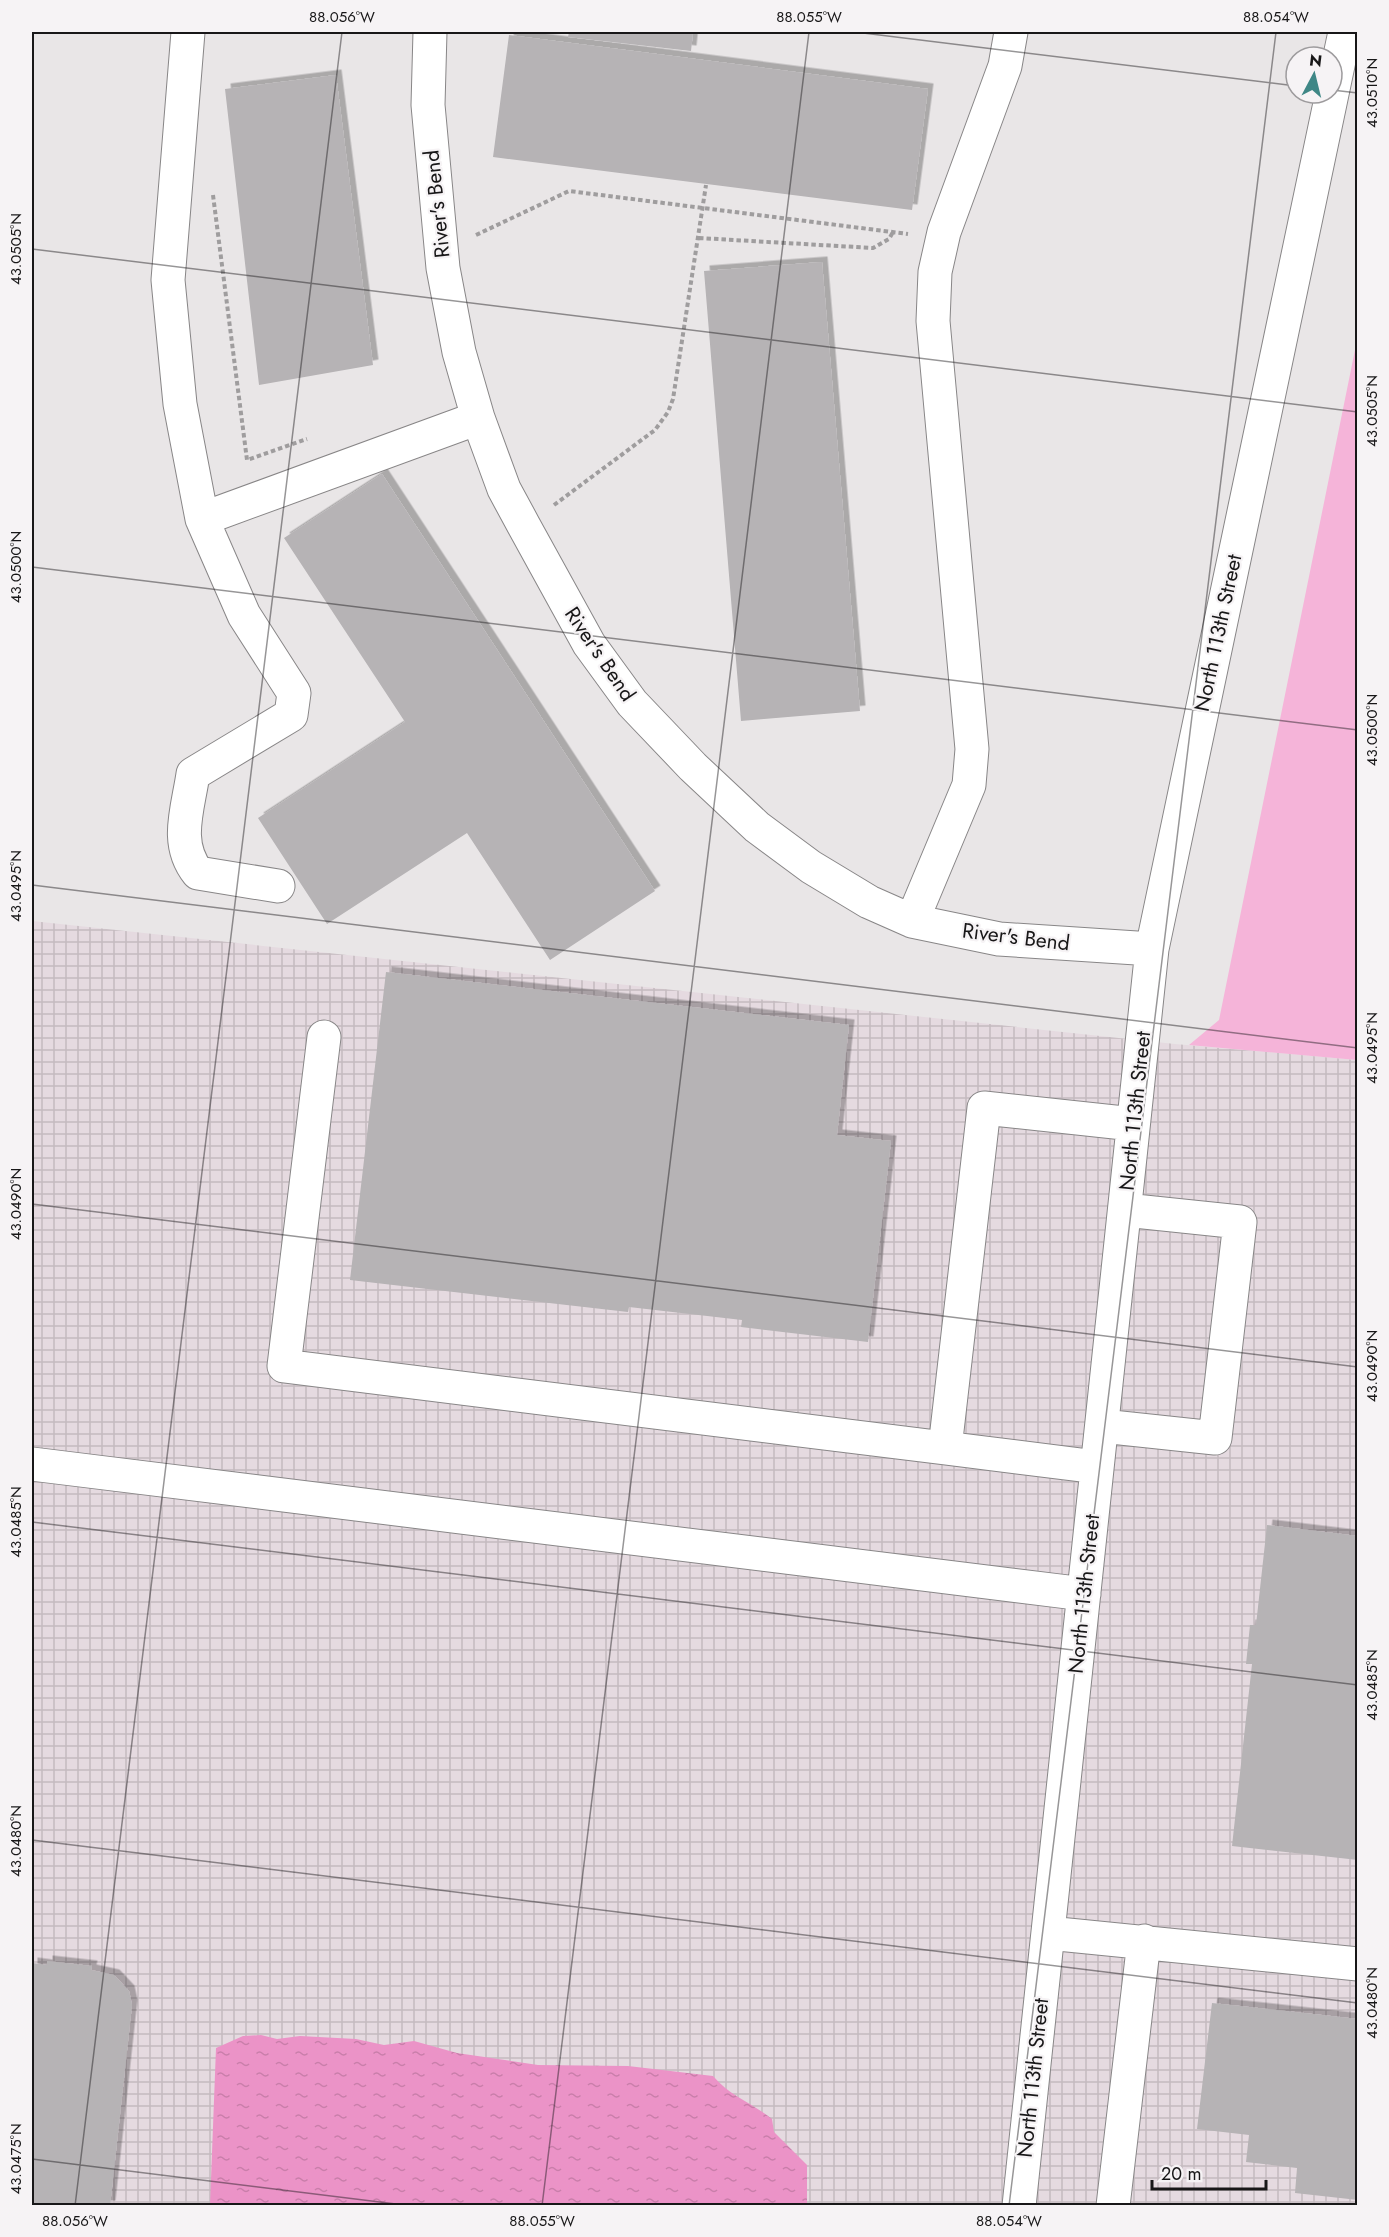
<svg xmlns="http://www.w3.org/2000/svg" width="1389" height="2237" font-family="Jost,sans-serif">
  <defs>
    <pattern id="industrial-grid" width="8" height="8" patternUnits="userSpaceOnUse" patternTransform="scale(1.5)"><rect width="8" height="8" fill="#e5dae0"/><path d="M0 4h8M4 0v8" fill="none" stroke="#c4babf"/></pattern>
    <pattern id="water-ripples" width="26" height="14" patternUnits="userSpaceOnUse" patternTransform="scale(1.5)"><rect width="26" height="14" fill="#eb93c7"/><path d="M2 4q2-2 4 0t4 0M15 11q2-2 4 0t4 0" fill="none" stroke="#c97eaa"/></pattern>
    <filter id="shadow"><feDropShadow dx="5.5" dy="-5.5" stdDeviation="0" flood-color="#0004"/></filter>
  </defs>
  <rect width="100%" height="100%" fill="#e9e6e7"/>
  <path fill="url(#industrial-grid)" d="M 32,921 L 1175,1044 L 1357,1060 L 1357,2205 L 32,2206 Z"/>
  <path fill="#f5b4d9" d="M 1357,340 L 1357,1060 L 1189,1045 L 1219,1020 Z"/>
  <path fill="url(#water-ripples)" d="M 261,2035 L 277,2039 L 300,2036 L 356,2039 L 384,2045 L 414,2041 L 457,2053 L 538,2065 L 628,2066 L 713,2076 C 730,2096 752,2103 772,2119 L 774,2132 L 807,2165 L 807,2205 L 210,2205 L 216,2048 L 243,2036 Z"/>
  <path fill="#b6b3b5" filter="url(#shadow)" d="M 569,32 L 693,32 L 691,51 L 568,37 Z
    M 509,35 L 928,89 L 912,210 L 493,157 Z
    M 336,75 L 373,365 L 259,385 L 225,89 Z
    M 822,262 L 860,711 L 741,721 L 704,271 Z
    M 382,474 L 655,891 L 550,960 L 467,833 L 327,924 L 258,818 L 405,722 L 284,538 Z
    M 386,972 L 849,1025 L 837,1135 L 891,1141 L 868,1342 L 741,1327 L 742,1320 L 629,1307 L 628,1312 L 350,1280 Z
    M 1267,1525 L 1358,1536 L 1358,1860 L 1232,1846 L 1252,1664 L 1246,1664 L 1250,1625 L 1256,1625 Z
    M 47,1961 L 92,1966 L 91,1970 L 114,1975 L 129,1991 L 132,2005 L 110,2206 L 32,2206 L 32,1963 L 47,1965 Z
    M 1212,2003 L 1358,2019 L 1358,2200 L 1295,2193 L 1297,2168 L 1246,2162 L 1249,2135 L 1197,2129 Z"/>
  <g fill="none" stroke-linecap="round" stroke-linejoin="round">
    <g stroke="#888687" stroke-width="35">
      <path id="minor" d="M 188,32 L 168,280 L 180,404 L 202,519 L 244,615 L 294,693 L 291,715 L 193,774 C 188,809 174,843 198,873 L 278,886
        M 430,32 L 428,105 L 443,268 L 459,352 L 478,418 L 504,489 L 524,526 L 589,644 L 632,703 L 693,767 L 757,827 L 811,867 L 869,902 L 912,921 L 999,939 L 1152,949
        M 202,519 L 478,418
        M 912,921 L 969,785 L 972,749 L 933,321 L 935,272 L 944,232 L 1005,66 L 1011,32
        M 324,1037 L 284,1366 L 945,1448
        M 1102,1426 L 1215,1438 L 1240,1222 L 1125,1210
        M 32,1464 L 1084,1594
        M 1097,1467 L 945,1448 L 984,1108 L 1133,1124
        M 1048,1933 L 1358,1964
        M 1019,2206 L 1152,949 L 1345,32
        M 1113,2206 L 1144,1941"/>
    </g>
    <path stroke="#9f9d9e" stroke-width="4" stroke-dasharray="4.5 3" stroke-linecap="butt" d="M 213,195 L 247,460 L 307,439
      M 476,235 L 569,191 L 908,234
      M 699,238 L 873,248 L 889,239 L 893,232
      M 554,505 L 655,430 L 668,412 L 673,399 L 706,185"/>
    <use href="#minor" stroke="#fff" stroke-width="33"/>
  </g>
  <path fill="none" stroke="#181718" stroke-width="1.5" stroke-opacity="0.45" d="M 855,32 L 1296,86M 1332,90 L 1358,93M 32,249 L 1358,412M 32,567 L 1358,730M 32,885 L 1358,1048M 32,1204 L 1358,1367M 32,1522 L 1358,1685M 32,1840 L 1358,2003M 32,2159 L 412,2206M 75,2206 L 342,32M 542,2206 L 809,32M 1009,2206 L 1276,32"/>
  <g text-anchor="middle" stroke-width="4.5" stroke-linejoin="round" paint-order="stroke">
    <g font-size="21" fill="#181718" stroke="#f6f3f5">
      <text transform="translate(437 204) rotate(-96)" y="7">River's Bend</text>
      <text transform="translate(1218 633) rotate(-78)" y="7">North 113th Street</text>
      <text transform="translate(600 654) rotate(56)" y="7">River's Bend</text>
      <text transform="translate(1016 937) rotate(7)" y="7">River's Bend</text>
      <text transform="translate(1135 1111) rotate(-84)" y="7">North 113th Street</text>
      <text transform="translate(1084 1594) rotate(-84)" y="7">North 113th Street</text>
      <text transform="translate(1033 2078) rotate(-84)" y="7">North 113th Street</text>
    </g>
  </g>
  <rect width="1389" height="2237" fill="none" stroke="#f6f3f5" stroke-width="66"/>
  <g transform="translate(1314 75) rotate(7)"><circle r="28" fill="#f6f3f5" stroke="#9d9b9d" stroke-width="1.5"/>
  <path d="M0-4.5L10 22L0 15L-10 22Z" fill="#3f8786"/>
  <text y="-9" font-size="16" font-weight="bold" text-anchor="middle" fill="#181718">N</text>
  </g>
  <path d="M1152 2180v9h114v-9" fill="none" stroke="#181718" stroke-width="3"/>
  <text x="1161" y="2180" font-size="18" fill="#181718" stroke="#f6f3f5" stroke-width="4.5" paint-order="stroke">20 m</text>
  <rect x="33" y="33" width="1323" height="2171" fill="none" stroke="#181718" stroke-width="2"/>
  <g font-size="15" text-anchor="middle" fill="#181718">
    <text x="342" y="22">88.056°W</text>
    <text x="809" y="22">88.055°W</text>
    <text x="1276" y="22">88.054°W</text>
    <text transform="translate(1372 93) rotate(-90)" y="5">43.0510°N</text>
    <text transform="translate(16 249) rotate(-90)" y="5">43.0505°N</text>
    <text transform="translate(1372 411) rotate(-90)" y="5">43.0505°N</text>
    <text transform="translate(16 567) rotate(-90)" y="5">43.0500°N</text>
    <text transform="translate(1372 730) rotate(-90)" y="5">43.0500°N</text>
    <text transform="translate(16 886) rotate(-90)" y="5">43.0495°N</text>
    <text transform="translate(1372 1048) rotate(-90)" y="5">43.0495°N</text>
    <text transform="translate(16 1204) rotate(-90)" y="5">43.0490°N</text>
    <text transform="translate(1372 1366) rotate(-90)" y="5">43.0490°N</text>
    <text transform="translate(16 1522) rotate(-90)" y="5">43.0485°N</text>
    <text transform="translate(1372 1685) rotate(-90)" y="5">43.0485°N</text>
    <text transform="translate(16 1841) rotate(-90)" y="5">43.0480°N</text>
    <text transform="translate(1372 2003) rotate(-90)" y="5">43.0480°N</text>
    <text transform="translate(16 2159) rotate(-90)" y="5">43.0475°N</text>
    <text x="75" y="2226">88.056°W</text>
    <text x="542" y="2226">88.055°W</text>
    <text x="1009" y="2226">88.054°W</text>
  </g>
</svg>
